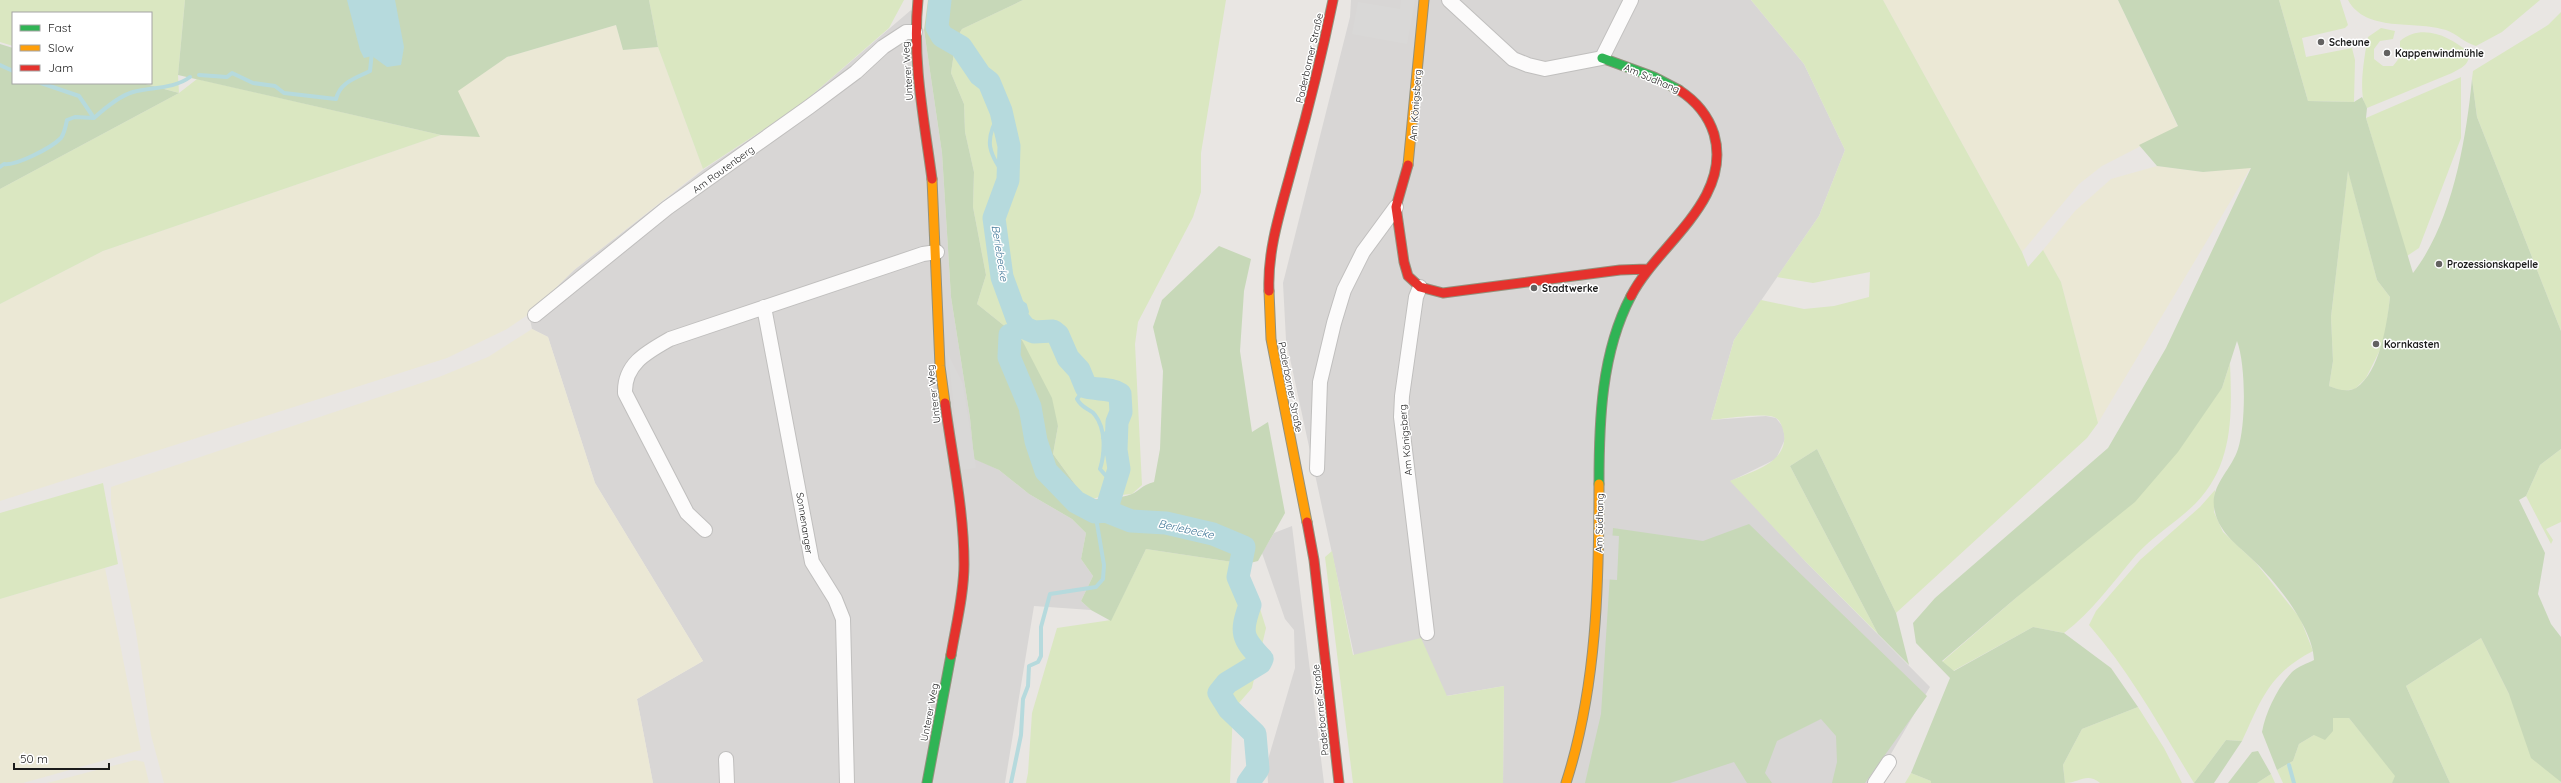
<svg xmlns="http://www.w3.org/2000/svg" width="2561" height="783" font-family="Quicksand,sans-serif">
  <rect width="100%" height="100%" fill="#e9e6e3"/>
  <path fill="#d8d6d5" d="M 1351,0 L 1751,0 L 1804,64 L 1845,150 L 1819,216 L 1734,340 L 1711,420 L 1766,416 L 1776,418 L 1783,427 L 1785,439 L 1776,459 L 1731,481 L 1806,562 L 1930,687 L 1874,783 L 1503,783 L 1504,686 L 1446,696 L 1354,655 L 1286,340 L 1283,283 L 1350,17 Z
    M 911,10 L 924,30 L 942,153 L 951,297 L 970,418 L 974,458 L 999,470 L 1029,494 L 1072,519 L 1086,533 L 1081,559 L 1093,576 L 1081,601 L 1091,610 L 1034,606 L 1005,783 L 653,783 L 637,699 L 703,661 L 595,483 L 548,337 L 532,329 L 529,314 L 574,270 L 703,170 L 798,107 Z
    M 1292,526 L 1324,783 L 1268,783 L 1267,763 L 1295,668 L 1294,630 L 1285,619 L 1262,553 L 1274,533 Z"/>
  <path fill="#ebe8d5" d="M 1883,0 L 2118,0 L 2178,127 L 2102,166 L 2079,184 L 2022,252 Z
    M 616,25 L 623,50 L 658,47 L 703,169 L 574,270 L 529,314 L 507,329 L 447,358 L 0,501 L 0,304 L 103,251 L 441,135 L 479,136 L 457,91 L 507,57 Z
    M 2157,166 L 2203,172 L 2251,167 L 2098,423 L 2061,282 L 2043,250 L 2075,211 L 2111,179 Z
    M 532,329 L 548,337 L 595,483 L 703,661 L 637,699 L 653,783 L 164,783 L 151,735 L 136,632 L 111,503 L 111,487 L 439,377 L 488,357 Z
    M 105,568 L 141,750 L 23,783 L 0,783 L 0,599 Z
    M 135,760 L 144,762 L 149,783 L 47,783 Z"/>
  <path fill="#dae7c1" d="M 0,0 L 185,0 L 178,75 L 179,93 L 197,79 L 441,135 L 103,251 L 0,304 L 0,189 L 179,93 L 143,83 L 151,83 L 151,13 L 13,13 L 13,46 L 0,42 Z
    M 649,0 L 904,0 L 889,28 L 798,107 L 703,169 L 658,47 Z
    M 1023,0 L 1226,0 L 1201,153 L 1201,192 L 1193,217 L 1138,322 L 1135,344 L 1142,485 L 1132,494 L 1099,497 L 1087,501 L 1053,454 L 1058,426 L 1022,340 L 977,304 L 986,275 L 973,207 L 974,172 L 965,132 L 964,104 L 951,73 L 956,39 L 962,29 Z
    M 1751,0 L 1883,0 L 2022,252 L 2028,267 L 2043,250 L 2061,282 L 2098,423 L 2087,438 L 1896,613 L 1817,449 L 1790,466 L 1878,634 L 1806,562 L 1730,481 C 1750,472 1788,463 1784,434 C 1783,429 1781,421 1776,418 C 1765,412 1724,419 1711,420 L 1734,340 L 1761,300 L 1804,309 L 1834,306 L 1869,297 L 1870,272 L 1813,283 L 1777,277 L 1819,216 L 1845,150 L 1804,64 Z
    M 2279,0 L 2340,0 L 2348,25 L 2345,28 L 2302,38 L 2306,57 L 2352,48 L 2355,60 L 2354,102 L 2308,101 Z
    M 2348,0 L 2540,0 L 2502,32 L 2476,46 C 2465,43 2457,34 2446,30 C 2414,20 2366,33 2348,0 Z
    M 2561,12 L 2561,331 L 2477,117 L 2472,79 L 2473,71 L 2548,25 Z
    M 2381,28 L 2395,31 L 2393,39 L 2380,41 L 2374,49 L 2374,59 L 2383,66 L 2393,66 L 2400,57 L 2400,41 C 2422,23 2450,36 2469,53 C 2470,65 2461,68 2452,73 L 2367,108 C 2357,96 2365,53 2368,37 Z
    M 2461,77 L 2461,138 L 2419,248 L 2407,256 L 2366,118 Z
    M 2348,170 L 2377,280 L 2390,297 L 2385,340 L 2366,378 L 2355,389 L 2342,391 L 2329,386 L 2333,361 L 2331,317 Z
    M 2230,363 C 2232,413 2234,464 2196,503 C 2177,522 2154,535 2136,555 C 2113,582 2092,612 2064,633 L 2033,627 L 1953,671 L 1942,662 L 2017,597 L 2222,388 Z
    M 2561,449 L 2561,522 L 2546,529 L 2553,540 L 2551,544 L 2526,496 L 2540,465 Z
    M 103,483 L 118,564 L 0,599 L 0,513 Z
    M 2215,490 L 2214,512 L 2223,532 L 2256,563 L 2300,618 L 2313,651 C 2269,674 2262,698 2242,741 L 2226,740 L 2194,783 C 2161,729 2131,673 2089,625 L 2096,611 L 2140,560 L 2200,507 Z
    M 1146,549 L 1246,564 L 1266,628 L 1252,688 L 1233,710 L 1230,783 L 1026,783 L 1028,773 L 1032,713 L 1057,628 L 1111,620 Z
    M 1332,551 L 1353,655 L 1421,638 L 1447,696 L 1504,686 L 1503,783 L 1353,783 L 1325,557 Z
    M 2481,638 L 2509,694 L 2561,783 L 2450,783 L 2406,686 Z
    M 2138,707 L 2164,748 L 2182,783 L 2100,783 C 2086,772 2080,783 2065,783 L 2063,765 L 2082,729 Z
    M 2333,718 L 2349,718 L 2396,776 L 2392,783 L 2283,783 L 2277,770 L 2293,761 L 2299,744 L 2314,735 Z
    M 1911,773 L 1931,781 L 1931,783 L 1905,783 Z
    M 2271,774 L 2275,783 L 2257,783 Z"/>
  <path fill="#c7d8b8" fill-rule="evenodd" d="M 185,0 L 649,0 L 658,47 L 623,50 L 616,25 L 507,57 L 458,91 L 480,137 L 441,135 L 178,75 Z
    M 928,0 L 1023,0 L 962,29 L 956,39 L 951,73 L 964,104 L 965,132 L 974,172 L 973,207 L 986,275 L 977,304 L 1022,340 L 1052,398 L 1058,426 L 1053,454 L 1087,501 C 1101,497 1121,499 1132,494 C 1139,491 1142,485 1154,482 L 1160,449 L 1163,371 L 1153,327 L 1162,300 L 1219,246 L 1251,259 L 1244,291 L 1240,351 L 1252,432 L 1268,422 L 1285,513 L 1258,561 L 1246,564 L 1146,549 L 1111,621 L 1091,610 L 1081,601 L 1093,576 L 1081,559 L 1086,533 L 1072,519 L 1029,494 L 999,470 L 974,459 L 970,418 L 951,297 L 942,153 L 924,30 Z
    M 2118,0 L 2279,0 L 2308,101 L 2354,102 L 2362,97 L 2367,108 L 2366,118 L 2413,273 C 2452,223 2466,141 2472,79 L 2477,117 L 2561,331 L 2561,449 L 2540,465 L 2526,496 L 2519,500 L 2545,553 L 2538,594 L 2551,624 L 2561,637 L 2561,782 L 2531,758 L 2509,694 L 2481,638 L 2406,686 L 2450,783 L 2392,783 L 2395,776 L 2349,718 L 2333,718 L 2333,731 L 2325,740 L 2314,735 L 2299,744 L 2293,761 L 2277,770 L 2262,732 C 2266,711 2278,687 2292,672 C 2297,667 2308,663 2314,660 C 2313,628 2277,583 2254,561 C 2239,546 2220,534 2215,512 C 2208,487 2231,471 2238,449 C 2246,424 2246,365 2237,341 L 2222,388 L 2178,452 L 2135,502 L 2017,597 L 1942,661 L 1954,671 L 2033,627 L 2064,633 L 2111,668 L 2138,707 L 2082,729 L 2063,765 L 2065,783 L 1931,783 L 1931,781 L 1911,773 L 1950,678 L 1916,643 L 1913,623 L 1935,598 L 2108,448 L 2166,348 L 2251,168 L 2203,172 L 2157,166 L 2139,145 L 2178,126 ZM 2348,171 L 2377,280 L 2390,297 C 2387,324 2380,372 2356,388 C 2347,393 2337,389 2329,386 L 2333,361 L 2331,317 Z
    M 0,44 L 13,48 L 13,83 L 142,83 L 179,93 L 0,189 Z
    M 1817,449 L 1896,613 L 1909,665 L 1878,634 L 1790,466 Z
    M 1749,524 L 1927,696 L 1865,783 L 1832,783 L 1837,762 L 1836,736 L 1821,719 L 1777,741 L 1765,773 L 1772,783 L 1747,783 L 1734,762 L 1670,783 L 1585,783 L 1601,714 L 1613,528 L 1703,541 Z
    M 2226,740 L 2242,741 L 2214,783 L 2194,783 Z
    M 2258,751 L 2271,774 L 2257,783 L 2228,783 L 2252,752 Z"/>
  <path fill="#d9d8d7" d="M 1401,0 L 1415,0 L 1407,44 L 1352,34 L 1358,2 L 1400,9 Z
    M 948,354 L 963,384 L 976,468 L 961,470 Z
    M 1605,535 L 1619,536 L 1617,580 L 1603,579 Z"/>
  <path fill="#b6dadd" d="M 347,0 L 395,0 L 404,47 L 401,65 L 387,67 L 372,56 L 364,58 L 360,50 Z"/>
  <g fill="none" stroke-linecap="round" stroke-linejoin="round">
    <path stroke="#b6dadd" stroke-width="4" d="M 0,65 L 13,71
      M 199,75 L 227,77 L 232,73 L 253,83 L 275,86 L 284,93 L 336,99 C 340,82 356,78 370,71 L 372,52
      M 41,83 L 79,96 L 94,118
      M 1001,111 C 982,142 989,153 1008,180
      M 0,167 L 4,164 C 16,166 51,148 61,138 C 64,134 66,125 67,120 L 75,117 L 94,118 C 105,108 119,96 133,92 C 152,87 174,89 190,77
      M 1010,295 L 1025,305 L 1027,312 L 1020,322
      M 1086,387 L 1077,399 C 1083,410 1090,408 1095,415 C 1106,429 1105,453 1100,469 L 1113,484
      M 1103,438 L 1106,433 L 1117,428
      M 1103,453 L 1116,455
      M 2289,765 L 2294,783
      M 1011,783 L 1021,735 L 1023,699 L 1028,686 L 1029,666 L 1038,662 L 1041,656 L 1041,627 L 1050,594 L 1096,587 L 1103,579 L 1104,565 L 1095,512"/>
    <path stroke="#b6dadd" stroke-width="23" d="M 940,0 L 937,27 L 942,36 L 961,47 L 980,75 L 989,82 L 1001,111 L 1009,146 L 1008,180 L 994,218 L 1002,277 L 1017,318 L 1025,328 L 1034,332 L 1053,331 L 1058,335 L 1068,358 L 1079,370 L 1086,387 C 1097,390 1111,388 1120,394 L 1121,412 L 1117,422 L 1116,450 L 1119,469 L 1106,511
      M 1010,335 L 1009,357 L 1030,407 L 1036,441 L 1046,471 L 1076,502 L 1095,512 L 1106,511 L 1131,521 L 1166,523 L 1213,534 L 1244,547 L 1238,577 L 1250,605 C 1240,633 1242,638 1262,659 L 1260,663 L 1227,683 L 1219,693 L 1229,709 L 1255,734 L 1258,769 L 1248,783"/>
    <g stroke="#c0bfbe" stroke-width="16">
      <path id="street" d="M 1449,0 L 1513,59 L 1528,65 L 1545,69 L 1602,58 L 1631,0
        M 1420,287 L 1416,297 L 1402,396 L 1401,417 L 1427,633
        M 764,307 L 812,562 L 835,599 L 843,619 L 847,783
        M 535,315 L 667,208 L 809,107 L 856,72 L 883,47 L 906,32 L 915,32
        M 1317,469 L 1320,382 L 1334,323 L 1344,290 L 1363,252 L 1396,207
        M 705,530 L 687,513 L 625,393 C 624,364 647,352 670,339 L 923,254 L 937,252
        M 726,759 L 727,783
        M 1875,783 L 1889,762"/>
    </g>
    <g stroke="#93917c" stroke-width="11">
      <path id="fast" d="M 1602,58 L 1654,77 L 1679,90
        M 1599,484 C 1599,421 1601,353 1631,296
        M 927,783 L 951,655"/>
    </g>
    <g stroke="#93917c" stroke-width="11">
      <path id="slow" d="M 1408,165 L 1424,0
        M 932,179 L 940,366 L 945,403
        M 1269,291 L 1271,339 L 1307,522
        M 1566,783 C 1597,687 1599,584 1599,484"/>
    </g>
    <g stroke="#93917c" stroke-width="11">
      <path id="jam" d="M 918,0 C 912,60 924,119 932,179
        M 1408,165 L 1396,207 L 1404,262 L 1408,276 L 1420,287 L 1443,293 L 1620,270 L 1647,269
        M 1269,291 C 1267,247 1283,203 1294,160 C 1309,107 1322,54 1333,0
        M 1631,296 C 1657,245 1733,200 1714,134 C 1708,115 1696,101 1679,90
        M 945,403 C 952,456 964,510 964,564 C 964,594 956,625 951,655
        M 1307,522 L 1314,560 L 1339,783"/>
    </g>
    <use href="#street" stroke="#fcfbfb" stroke-width="14"/>
    <use href="#fast" stroke="#30b455" stroke-width="9"/>
    <use href="#slow" stroke="#ff9f0a" stroke-width="9"/>
    <use href="#jam" stroke="#e5322d" stroke-width="9"/>
  </g>
  <g fill="#636261" stroke="#fff" stroke-width="1.5">
    <circle cx="2321" cy="42" r="4"/>
    <circle cx="2387" cy="53" r="4"/>
    <circle cx="2439" cy="264" r="4"/>
    <circle cx="1534" cy="288" r="4"/>
    <circle cx="2376" cy="344" r="4"/>
  </g>
  <g text-anchor="middle" stroke-width="3" stroke-linejoin="round" paint-order="stroke">
    <g font-size="10" font-weight="bold" fill="#1b1b1b" stroke="#fff" text-anchor="start">
      <text x="2329" y="46">Scheune</text>
      <text x="2395" y="57">Kappenwindmühle</text>
      <text x="2447" y="268">Prozessionskapelle</text>
      <text x="1542" y="292">Stadtwerke</text>
      <text x="2384" y="348">Kornkasten</text>
    </g>
    <g font-size="10" fill="#1b1b1b" stroke="#fff">
      <text transform="translate(1309 58) rotate(-77)" y="4">Paderborner Straße</text>
      <text transform="translate(907 71) rotate(-94)" y="4">Unterer Weg</text>
      <text transform="translate(1652 78) rotate(23)" y="4">Am Südhang</text>
      <text transform="translate(1415 105) rotate(-86)" y="4">Am Königsberg</text>
      <text transform="translate(723 169) rotate(-36)" y="4">Am Rautenberg</text>
      <text transform="translate(1291 387) rotate(79)" y="4">Paderborner Straße</text>
      <text transform="translate(933 394) rotate(-97)" y="4">Unterer Weg</text>
      <text transform="translate(1405 440) rotate(-95)" y="4">Am Königsberg</text>
      <text transform="translate(805 523) rotate(81)" y="4">Sonnenanger</text>
      <text transform="translate(1599 523) rotate(-89)" y="4">Am Südhang</text>
      <text transform="translate(1320 710) rotate(-96)" y="4">Paderborner Straße</text>
      <text transform="translate(929 712) rotate(-79)" y="4">Unterer Weg</text>
    </g>
    <g font-size="11" font-style="italic" fill="#437999" stroke="#fff">
      <text transform="translate(1000 253) rotate(81)" y="4">Berlebecke</text>
      <text transform="translate(1186 529) rotate(12)" y="4">Berlebecke</text>
    </g>
  </g>
  <rect x="12" y="12" width="140" height="72" fill="#ffffff" stroke="#a4a4a4"/>
  <rect x="20" y="25" width="20" height="6" fill="#30b455" stroke="#a4a4a4"/>
  <text x="48" y="32" font-size="12" fill="#1b1b1b">Fast</text>
  <rect x="20" y="45" width="20" height="6" fill="#ff9f0a" stroke="#a4a4a4"/>
  <text x="48" y="52" font-size="12" fill="#1b1b1b">Slow</text>
  <rect x="20" y="65" width="20" height="6" fill="#e5322d" stroke="#a4a4a4"/>
  <text x="48" y="72" font-size="12" fill="#1b1b1b">Jam</text>
  <path d="M14 763v6h95v-6" fill="none" stroke="#1b1b1b" stroke-width="2"/>
  <text x="20" y="763" font-size="12" fill="#1b1b1b" stroke="#ffffff" stroke-width="3" paint-order="stroke">50 m</text>
</svg>
